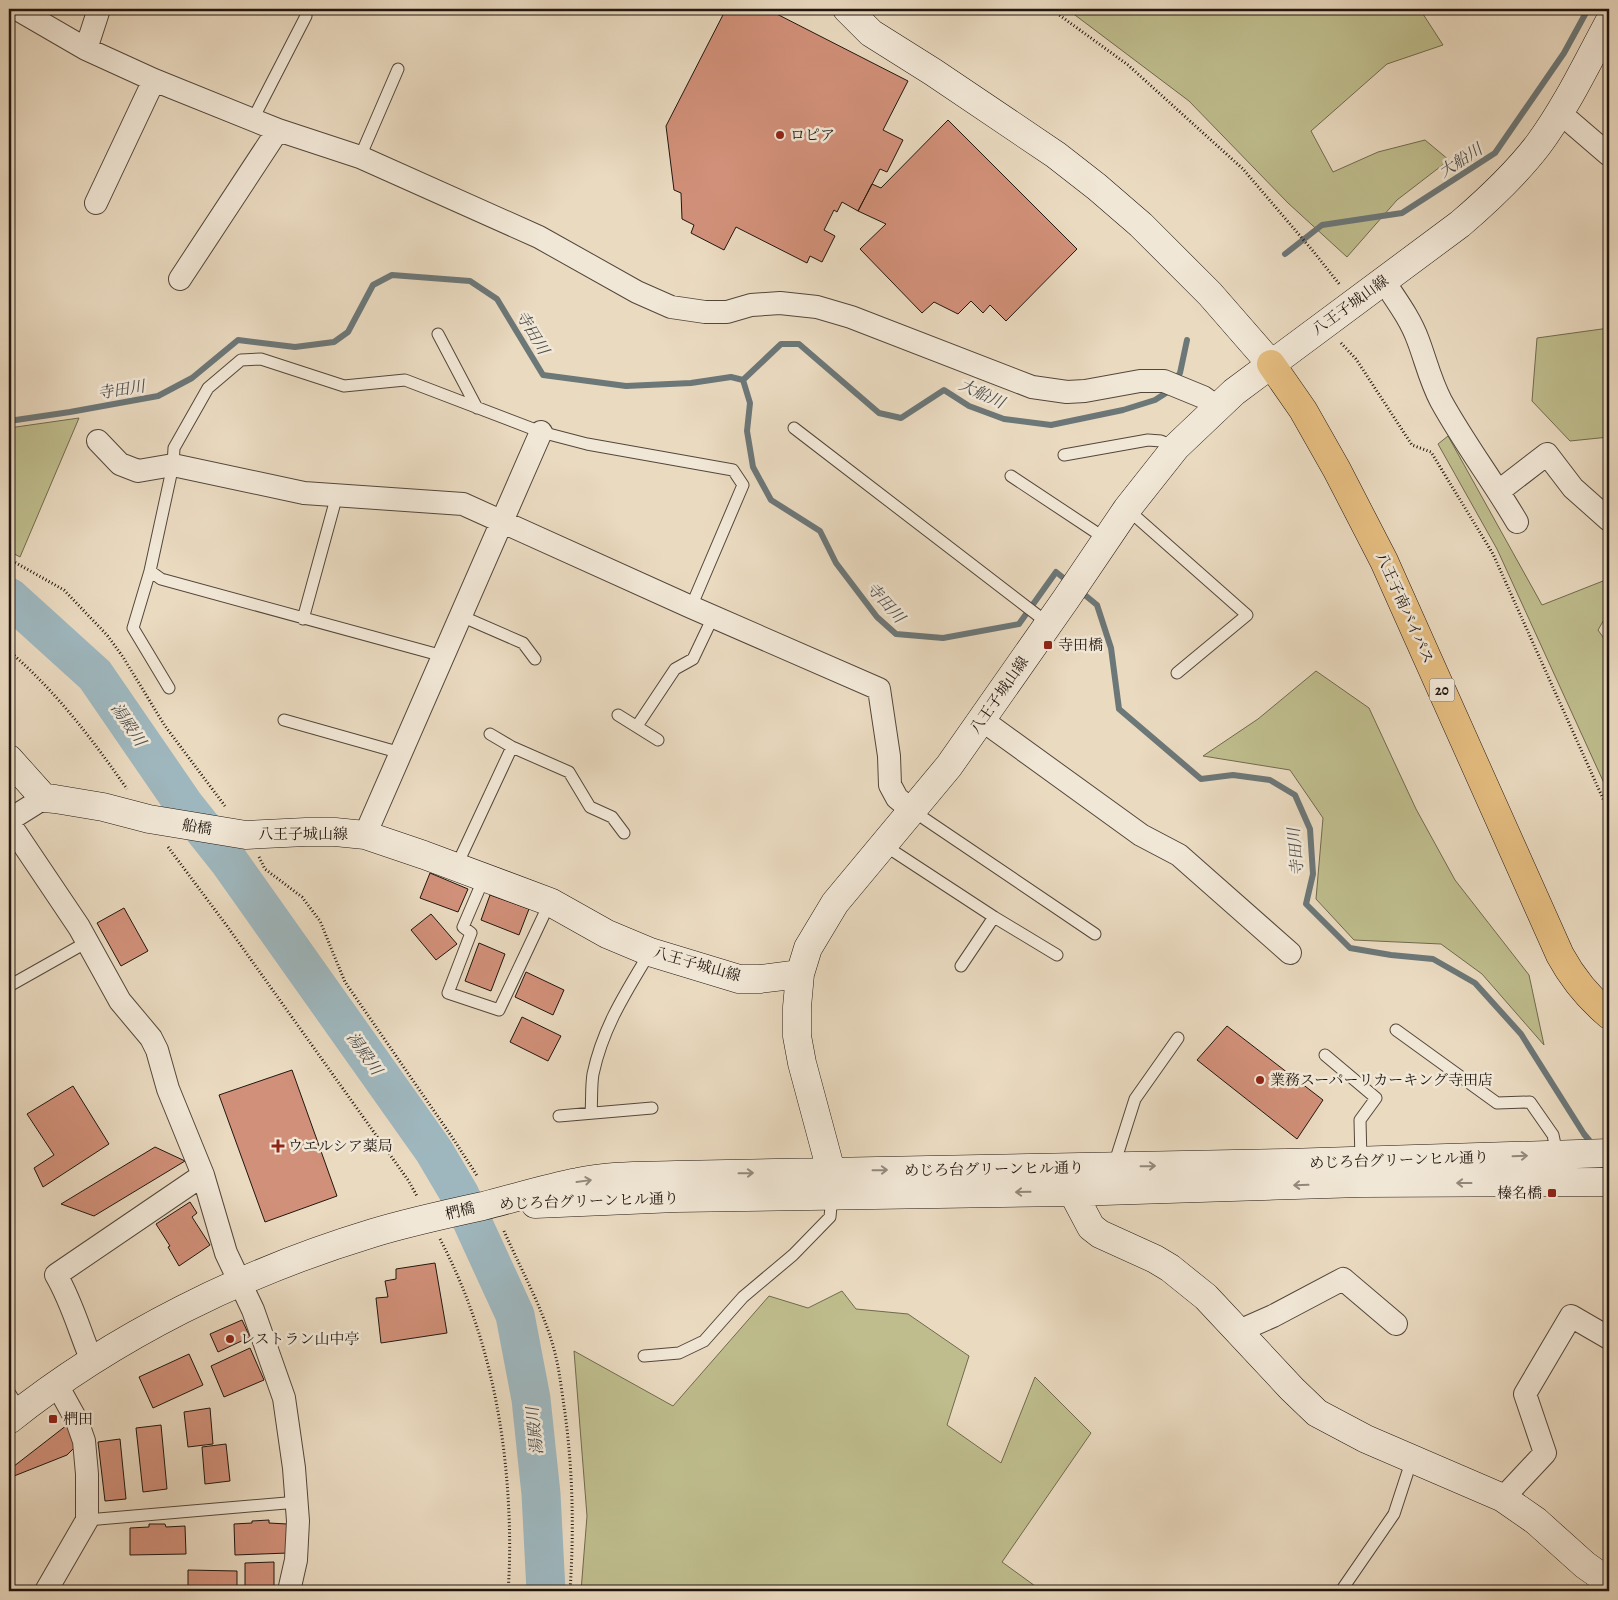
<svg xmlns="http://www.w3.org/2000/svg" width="1618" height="1600" font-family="Alegreya,'Noto Serif JP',serif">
  <rect width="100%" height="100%" fill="#eadac0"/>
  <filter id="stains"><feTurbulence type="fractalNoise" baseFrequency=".004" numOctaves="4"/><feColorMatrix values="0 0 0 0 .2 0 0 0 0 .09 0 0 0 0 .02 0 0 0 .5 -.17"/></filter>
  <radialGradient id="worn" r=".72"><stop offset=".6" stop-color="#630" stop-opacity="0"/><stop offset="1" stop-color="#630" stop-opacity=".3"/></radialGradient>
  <path fill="#bfbd8d" stroke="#706a4e" d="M 1067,9 L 1427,9 L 1423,14 L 1443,45 L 1387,64 L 1311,131 L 1333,172 L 1378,152 L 1425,140 L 1449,160 L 1397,200 L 1347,257 L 1288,203 L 1189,101 Z
    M 1609,328 L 1609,437 L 1570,441 L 1532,401 L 1537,338 Z
    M 79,418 L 20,557 L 9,551 L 9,428 Z
    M 1448,436 L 1542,605 L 1603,581 L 1609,586 L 1609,611 L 1598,630 L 1609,646 L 1609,794 L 1497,549 L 1438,444 Z
    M 1316,671 L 1369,708 L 1416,809 L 1455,880 L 1529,975 L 1544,1045 L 1482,974 L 1441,944 L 1354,940 L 1316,899 L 1323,818 L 1290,770 L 1203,756 L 1258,719 Z
    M 842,1291 L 856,1309 L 908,1314 L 969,1356 L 947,1425 L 1001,1463 L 1035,1377 L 1091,1433 L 1002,1562 L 1042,1591 L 581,1591 L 587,1516 L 574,1351 L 673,1406 L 769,1296 L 808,1308 Z"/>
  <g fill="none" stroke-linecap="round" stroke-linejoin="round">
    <path stroke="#6c7778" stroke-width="6" d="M 1285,254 L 1322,225 L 1402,213 L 1495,153 L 1564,53 L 1588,9
      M 743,380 L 781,344 L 799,344 L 879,413 L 901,418 L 944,390 L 969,406 L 1004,419 L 1051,425 L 1123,410 L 1155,400 L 1166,393 L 1180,373 L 1187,340
      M 9,421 L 70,412 L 158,396 L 192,378 L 238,340 L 295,347 L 334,342 L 348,332 L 373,285 L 392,275 L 470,281 L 497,299 L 543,375 L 626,386 L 691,383 L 731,377 L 743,380 L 750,403 L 747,431 L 753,467 L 771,500 L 820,531 L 836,563 L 877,617 L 896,634 L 943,638 L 1019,624 L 1056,572 L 1070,583
      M 1080,591 L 1097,605 L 1111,648 L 1119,709 L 1201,779 L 1233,775 L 1270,780 L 1295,795 L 1310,829 L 1313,874 L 1306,904 L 1350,948 L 1391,955 L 1433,959 L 1475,983 L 1521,1034 L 1584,1134 L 1593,1145"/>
    <path stroke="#9eb7be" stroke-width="39" d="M 9,597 L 95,675 L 185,806 L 228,860 L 434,1151 L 460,1195 L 515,1315 L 531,1399 L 541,1494 L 546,1591"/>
  </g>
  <path fill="#d19079" stroke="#21160f" d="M 726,9 L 767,9 L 908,81 L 883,130 L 903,140 L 887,172 L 880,169 L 858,211 L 842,202 L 837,212 L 834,210 L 824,230 L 835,236 L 822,262 L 810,256 L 807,263 L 736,227 L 724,250 L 691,233 L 694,225 L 682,219 L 681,193 L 674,190 L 666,126 Z
    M 948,120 L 1077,249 L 1006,321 L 990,305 L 983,313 L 971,301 L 958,314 L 934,302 L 922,313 L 860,249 L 886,224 L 858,211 L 872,184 L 881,188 Z
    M 430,873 L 468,889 L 458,912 L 420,898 Z
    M 490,895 L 529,909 L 519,935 L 481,920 Z
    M 124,908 L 148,951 L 121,966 L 97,923 Z
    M 431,914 L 457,944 L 436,960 L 411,930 Z
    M 479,943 L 505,954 L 491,991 L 465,981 Z
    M 526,972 L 564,990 L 553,1015 L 515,997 Z
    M 522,1017 L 561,1036 L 548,1061 L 510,1042 Z
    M 1227,1026 L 1323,1100 L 1297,1139 L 1197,1060 Z
    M 292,1070 L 337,1196 L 265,1222 L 219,1095 Z
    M 73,1086 L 109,1144 L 43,1187 L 34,1168 L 54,1155 L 27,1114 Z
    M 155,1147 L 185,1161 L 94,1216 L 61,1204 Z
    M 190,1202 L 197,1213 L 192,1217 L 210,1245 L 179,1266 L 168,1247 L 170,1246 L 156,1224 Z
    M 435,1263 L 447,1333 L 381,1343 L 376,1298 L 388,1297 L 385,1281 L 396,1279 L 396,1269 Z
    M 242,1320 L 250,1337 L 218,1352 L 210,1334 Z
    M 250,1348 L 264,1380 L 224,1397 L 211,1366 Z
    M 189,1354 L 203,1385 L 153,1408 L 139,1377 Z
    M 210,1408 L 213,1444 L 188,1447 L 184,1412 Z
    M 67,1425 L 76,1446 L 67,1455 L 9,1478 L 9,1470 Z
    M 161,1425 L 167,1489 L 143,1492 L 136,1428 Z
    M 120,1439 L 126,1499 L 105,1501 L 98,1442 Z
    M 226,1444 L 230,1481 L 205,1484 L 202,1447 Z
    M 269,1520 L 269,1523 L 287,1524 L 288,1553 L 235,1555 L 234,1524 L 252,1523 L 252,1521 Z
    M 149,1524 L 165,1524 L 166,1527 L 185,1526 L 186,1554 L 130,1555 L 130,1528 L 149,1527 Z
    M 274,1562 L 274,1591 L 245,1591 L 245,1563 Z
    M 188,1570 L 237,1571 L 237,1591 L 188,1591 Z"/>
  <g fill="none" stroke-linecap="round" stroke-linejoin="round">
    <g stroke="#53473b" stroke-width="13">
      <path id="lane" d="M 253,119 L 306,16
        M 360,157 L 398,69
        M 438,334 L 477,408
        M 794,428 L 1049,624
        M 1064,455 L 1148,440 L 1161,441 L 1176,447
        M 1011,476 L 1106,539
        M 1127,509 L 1247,615 L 1177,673
        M 150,571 L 133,628 L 169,688
        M 461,616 L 523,643 L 535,659
        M 303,619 L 337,495
        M 443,656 L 161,579 L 150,571 L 173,465 L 174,448 L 208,388 L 241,360 L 261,359 L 344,386 L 405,380 L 541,432 L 587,444 L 733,470 L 743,485 L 691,607
        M 618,715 L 658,740
        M 284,720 L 401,753
        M 637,726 L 675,669 L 693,659 L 713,617
        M 490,734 L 512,747 L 569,772 L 590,807 L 612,817 L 624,833
        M 913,811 L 1095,934
        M 884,845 L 994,917 L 1057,955
        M 456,867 L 512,747
        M 484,878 L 463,927 L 471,933 L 448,993 L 499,1010 L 550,902
        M 961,966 L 994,917
        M 9,986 L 87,942
        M 1396,1030 L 1497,1103 L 1530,1102 L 1553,1135 L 1557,1154
        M 1325,1055 L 1376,1098 L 1360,1120 L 1361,1161
        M 591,1113 C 592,1100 591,1086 593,1074 C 603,1027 626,992 650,952
        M 559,1116 L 652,1108
        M 1114,1165 L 1135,1099 L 1178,1038
        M 644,1356 L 679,1353 L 704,1341 L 743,1297 L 793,1255 L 830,1217 L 832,1196
        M 9,1392 L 21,1411
        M 87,1520 L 298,1502
        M 1341,1591 L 1394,1514 L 1412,1459"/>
    </g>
    <g stroke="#53473b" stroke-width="24">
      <path id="street" d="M 17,9 L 86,49 L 154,80 L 278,130 L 360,157 L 539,237 L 637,292 L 671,307 L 705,312 L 727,312 L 751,305 L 780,303 L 817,307 L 851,317 L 1032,387 L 1067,392 L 1085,391 L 1140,381 L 1164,381 L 1203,397 L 1217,407
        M 86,49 L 99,9
        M 1559,112 L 1609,155
        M 96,203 L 154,80
        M 180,279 L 278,130
        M 1383,280 C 1396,300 1410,318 1418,340 C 1426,361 1430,380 1441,401 C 1464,443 1493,481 1517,522
        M 98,441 L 120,464 L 138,471 L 173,465 L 304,493 L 463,504 L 691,607 L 879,689 L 889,756 L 890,785 L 897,798 L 913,811
        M 1499,491 L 1547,454 L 1573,488 L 1609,520
        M 982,720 L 1141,835 L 1179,855 L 1290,953
        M 9,820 L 44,798
        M 9,823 L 79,927 L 120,1001 L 151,1038 L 157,1050 L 168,1089 L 203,1175 L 226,1253 L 253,1310 L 284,1398 L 294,1468 L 298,1521 L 296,1560 L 289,1591
        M 365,835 L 541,432
        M 1239,1331 L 1273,1316 L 1343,1279 L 1396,1324
        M 92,1361 C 80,1333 72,1302 56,1275 L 203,1175
        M 1503,1498 L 1545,1453 L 1525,1394 L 1571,1316 L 1609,1338
        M 46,1591 L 87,1520 L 87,1474 L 84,1441 L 77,1421 L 57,1385"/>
    </g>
    <g stroke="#21160f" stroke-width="29">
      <path id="secondary" d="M 847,9 L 871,33 L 933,72 L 1056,155 L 1097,187 L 1141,225 L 1210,294 L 1271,364
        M 9,759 L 44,798 L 55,799 L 103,807 L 149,819 L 246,835 L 306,832 L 335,832 L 365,835 L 424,855 L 550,902 L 607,934 L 650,952 L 739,979 L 760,979 L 800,974
        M 1065,1178 L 1091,1227 L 1100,1234 L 1155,1259 L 1170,1268 L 1206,1297 L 1292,1389 L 1317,1413 L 1366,1439 L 1503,1498 L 1536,1521 L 1585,1565 L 1609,1582
        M 832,1196 L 831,1171 L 802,1063 L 797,1036 L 797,1007 L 800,974 L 808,948 L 835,903 L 949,766 L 1066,599 L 1127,509 L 1176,447 L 1234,392 L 1460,224 C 1488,200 1515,175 1538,145 C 1566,107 1587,63 1609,22
        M 535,1204 L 676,1198 L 1072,1192 L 1361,1183 L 1609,1182
        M 9,1420 C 114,1336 244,1272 373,1233 C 409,1222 446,1214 483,1206 C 515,1198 546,1188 578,1182 C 610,1175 644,1176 676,1175 L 1287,1163 L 1609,1153"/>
    </g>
    <g stroke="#21160f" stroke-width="29">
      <path id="highway" d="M 1271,364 L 1303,410 L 1337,470 L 1384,561 L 1560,955 C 1573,979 1589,998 1609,1015"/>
    </g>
    <path stroke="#21160f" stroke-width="3" stroke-dasharray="1 2.5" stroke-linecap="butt" d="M 1051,9 L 1128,65 L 1243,169 L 1313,251 L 1340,285
      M 1341,343 L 1356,359 L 1412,445 L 1431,452 L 1493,554 L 1609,812
      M 9,559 L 64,590 L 107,635 L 123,657 L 165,726 L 225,806
      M 9,651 C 56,691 92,739 127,789
      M 168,847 L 227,926 L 408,1180 L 417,1196
      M 259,857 L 265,869 L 302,897 L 320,921 L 345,982 L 452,1137 L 478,1177
      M 504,1231 C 522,1272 544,1310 555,1353 C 560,1373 562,1394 565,1413 C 573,1473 574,1531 570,1591
      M 440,1239 C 485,1325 505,1418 509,1515 C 510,1540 510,1566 508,1591"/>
    <use href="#lane" stroke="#f1e7d6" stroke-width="11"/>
    <use href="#street" stroke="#f1e7d6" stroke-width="22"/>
    <use href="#secondary" stroke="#f1e7d6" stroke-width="28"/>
    <use href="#highway" stroke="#e5bd80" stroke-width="28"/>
  </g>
  <defs><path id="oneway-shaft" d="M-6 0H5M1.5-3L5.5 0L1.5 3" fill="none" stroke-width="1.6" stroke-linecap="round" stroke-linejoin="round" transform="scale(1.25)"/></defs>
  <g stroke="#93897c">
    <use href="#oneway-shaft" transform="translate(1520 1156) rotate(-2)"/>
    <use href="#oneway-shaft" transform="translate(1148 1166) rotate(-1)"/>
    <use href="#oneway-shaft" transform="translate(880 1170) rotate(-1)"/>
    <use href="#oneway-shaft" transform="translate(746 1173) rotate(-1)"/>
    <use href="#oneway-shaft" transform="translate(584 1181) rotate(-8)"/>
    <use href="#oneway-shaft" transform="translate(1464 1183) rotate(180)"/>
    <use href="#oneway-shaft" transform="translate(1301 1185) rotate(178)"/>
    <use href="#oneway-shaft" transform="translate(1023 1192) rotate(179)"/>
  </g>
  <g fill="#8f2418" stroke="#f1e7d6" stroke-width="2">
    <circle cx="780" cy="135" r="5"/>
    <rect x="1043" y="640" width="10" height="10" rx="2.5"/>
    <circle cx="1260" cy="1080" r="5"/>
    <path d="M275.5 1138.5h5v5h5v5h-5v5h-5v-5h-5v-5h5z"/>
    <rect x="1547" y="1188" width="10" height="10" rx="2.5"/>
    <circle cx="230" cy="1339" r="5"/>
    <rect x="48" y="1414" width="10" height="10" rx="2.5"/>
  </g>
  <g text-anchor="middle" stroke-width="5" stroke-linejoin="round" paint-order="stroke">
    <rect fill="#f1e7d6" stroke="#5f554b" stroke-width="1" x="1429.5" y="678.5" width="25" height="23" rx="4"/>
    <g font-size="14" font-weight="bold" fill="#21160f">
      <text x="1442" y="695">20</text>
    </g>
    <g font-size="15" fill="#21160f" stroke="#f1e7d6" text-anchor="start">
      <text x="790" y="140">ロピア</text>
      <text x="1058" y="650">寺田橋</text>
      <text x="1270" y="1085">業務スーパーリカーキング寺田店</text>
      <text x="288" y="1151">ウエルシア薬局</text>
      <text x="1542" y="1198" text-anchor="end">榛名橋</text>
      <text x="240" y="1344">レストラン山中亭</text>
      <text x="63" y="1424">椚田</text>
    </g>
    <g font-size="15" fill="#21160f" stroke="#f1e7d6">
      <text transform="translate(1350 305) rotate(-36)" y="5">八王子城山線</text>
      <text transform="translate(1405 608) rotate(66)" y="5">八王子南バイパス</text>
      <text transform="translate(999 695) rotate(-55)" y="5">八王子城山線</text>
      <text transform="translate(197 827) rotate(9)" y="5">船橋</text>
      <text x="303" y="839">八王子城山線</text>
      <text transform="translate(697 964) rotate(16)" y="5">八王子城山線</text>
      <text transform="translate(1399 1160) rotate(-2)" y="5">めじろ台グリーンヒル通り</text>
      <text transform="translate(994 1169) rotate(-1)" y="5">めじろ台グリーンヒル通り</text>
      <text transform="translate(589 1201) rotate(-2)" y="5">めじろ台グリーンヒル通り</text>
      <text transform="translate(460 1211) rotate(-13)" y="5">椚橋</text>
    </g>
    <g font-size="16" font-style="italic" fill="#4d4e4c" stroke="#f1e7d6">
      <text transform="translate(1460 160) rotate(-33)" y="6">大船川</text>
      <text transform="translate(533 332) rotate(59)" y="6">寺田川</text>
      <text transform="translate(121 389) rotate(-9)" y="6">寺田川</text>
      <text transform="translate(982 393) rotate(25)" y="6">大船川</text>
      <text transform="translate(886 602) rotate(48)" y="6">寺田川</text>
      <text transform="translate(129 724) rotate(56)" y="6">湯殿川</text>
      <text transform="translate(1295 852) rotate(-95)" y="6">寺田川</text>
      <text transform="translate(365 1053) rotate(55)" y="6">湯殿川</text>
      <text transform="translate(534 1431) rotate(-96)" y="6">湯殿川</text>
    </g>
  </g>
  <rect width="1618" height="1600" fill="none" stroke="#eadac0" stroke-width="30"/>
  <rect x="10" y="10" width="1598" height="1580" fill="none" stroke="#21160f" stroke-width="2.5"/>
  <rect x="15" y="15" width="1588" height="1570" fill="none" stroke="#21160f"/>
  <rect width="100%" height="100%" filter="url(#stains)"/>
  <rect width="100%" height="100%" fill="url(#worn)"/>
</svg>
